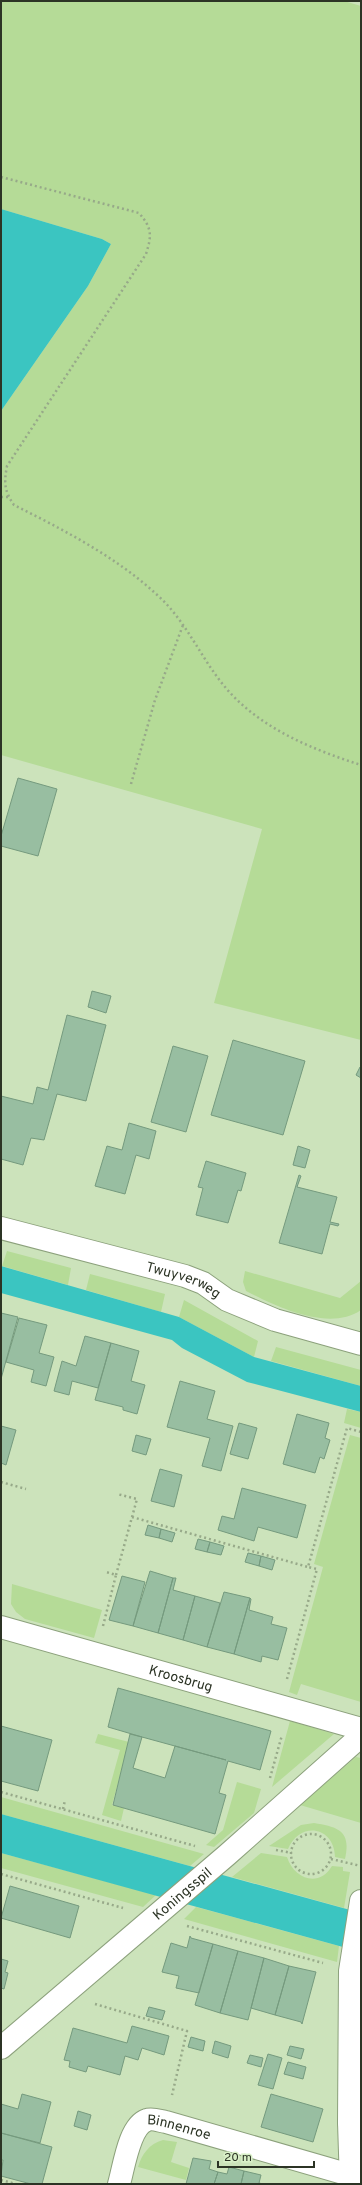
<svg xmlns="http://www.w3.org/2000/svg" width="362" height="2185" font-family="Overpass,sans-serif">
  <rect width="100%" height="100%" fill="#cce3bb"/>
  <path fill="#b5db97" d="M 1,1 L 344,1 L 361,6 L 361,1040 L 214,1003 L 262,829 L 1,755 L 1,411 L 88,286 L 111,244 L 102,239 L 1,209 Z
    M 7,1251 L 71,1268 L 68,1285 L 2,1266 Z
    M 245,1271 L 340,1298 L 361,1281 L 361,1310 C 329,1332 277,1307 246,1291 L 243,1282 Z
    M 90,1274 L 165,1294 L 161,1312 L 86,1290 Z
    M 184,1300 L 258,1341 L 254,1357 L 179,1317 Z
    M 276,1347 L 361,1370 L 361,1386 L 271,1361 Z
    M 347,1409 L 361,1412 L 361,1428 L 344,1423 Z
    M 350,1435 L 361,1438 L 361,1702 L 301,1684 L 297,1695 L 289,1692 L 323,1567 L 314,1564 Z
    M 12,1584 L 102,1610 L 94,1638 L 25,1619 L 16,1612 L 11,1604 Z
    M 290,1721 L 334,1734 L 272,1787 Z
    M 98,1734 L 129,1742 L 112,1805 L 124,1808 L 121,1821 L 102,1815 L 120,1750 L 95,1743 Z
    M 356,1757 L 361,1758 L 361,1823 L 300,1805 Z
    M 237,1782 L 261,1789 L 254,1813 L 214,1847 L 206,1845 L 223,1830 Z
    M 1,1797 L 204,1854 L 190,1866 L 1,1814 Z
    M 314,1823 C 340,1827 351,1832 345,1859 L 335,1857 C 334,1826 300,1821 288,1849 L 269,1846 L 301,1825 Z
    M 1,1853 L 156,1895 L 143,1907 L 1,1868 Z
    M 261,1853 L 287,1857 C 294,1879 319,1888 332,1866 L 343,1867 L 343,1871 L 350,1872 L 344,1908 L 232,1877 Z
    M 196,1907 L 339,1946 L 337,1962 L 184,1919 Z
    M 163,2140 L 177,2142 L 171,2162 L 189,2168 L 186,2180 L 138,2167 C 142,2154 149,2144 163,2140 Z"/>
  <path fill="#3bc5c1" d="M 1,209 L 102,239 L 111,244 L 88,286 L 1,411 Z
    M 1,1266 L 179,1317 L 254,1357 L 361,1386 L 361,1412 L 247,1382 L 182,1348 L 172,1340 L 1,1293 Z
    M 1,1814 L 361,1913 L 361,1952 L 1,1853 Z"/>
  <path fill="#98bea1" stroke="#759a7e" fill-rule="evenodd" d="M 18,778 L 57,789 L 38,856 L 1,846 L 1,836 Z
    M 92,991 L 111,996 L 106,1013 L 88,1007 Z
    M 67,1015 L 106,1025 L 86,1101 L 57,1094 L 44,1140 L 31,1138 L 23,1165 L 1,1159 L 1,1096 L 33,1104 L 37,1087 L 48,1090 Z
    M 233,1040 L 305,1061 L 283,1135 L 211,1115 Z
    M 173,1046 L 208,1056 L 186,1132 L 151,1122 Z
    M 360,1067 L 361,1067 L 361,1078 L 356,1075 Z
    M 129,1123 L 156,1131 L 149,1159 L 136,1155 L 125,1194 L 95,1186 L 107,1146 L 122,1150 Z
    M 298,1146 L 310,1150 L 305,1168 L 293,1165 Z
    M 206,1161 L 246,1173 L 241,1191 L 238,1190 L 228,1223 L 196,1215 L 203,1188 L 198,1187 Z
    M 299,1175 L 301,1176 L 297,1187 L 337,1197 L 330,1222 L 339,1224 L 338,1226 L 330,1224 L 322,1254 L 279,1243 Z
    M 1,1313 L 18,1317 L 1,1379 Z
    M 19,1318 L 47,1325 L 39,1353 L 54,1357 L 46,1386 L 31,1382 L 34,1370 L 6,1362 Z
    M 85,1336 L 111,1343 L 98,1388 L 72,1381 L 69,1395 L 54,1391 L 62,1361 L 76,1366 Z
    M 111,1343 L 139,1351 L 131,1381 L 145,1385 L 137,1414 L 123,1410 L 123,1407 L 95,1400 Z
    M 180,1381 L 215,1391 L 207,1419 L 233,1426 L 221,1471 L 202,1466 L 210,1438 L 167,1427 Z
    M 297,1414 L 329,1423 L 325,1438 L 330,1440 L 324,1459 L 320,1457 L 315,1473 L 283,1464 Z
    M 239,1423 L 257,1428 L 248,1459 L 230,1454 Z
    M 1,1426 L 16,1430 L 6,1465 L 1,1463 Z
    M 136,1435 L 151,1439 L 146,1455 L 132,1451 Z
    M 160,1469 L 182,1475 L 174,1507 L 151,1501 Z
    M 242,1488 L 306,1505 L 297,1538 L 258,1527 L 254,1541 L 218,1530 L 222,1516 L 234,1519 Z
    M 148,1525 L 161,1529 L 159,1538 L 145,1535 Z
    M 161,1529 L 175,1533 L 172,1542 L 159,1538 Z
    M 198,1539 L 210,1542 L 207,1552 L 195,1549 Z
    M 210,1542 L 224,1546 L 221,1555 L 207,1552 Z
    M 248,1553 L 261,1556 L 259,1566 L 245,1562 Z
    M 261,1556 L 275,1560 L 272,1570 L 259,1566 Z
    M 150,1571 L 173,1578 L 158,1633 L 133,1626 Z
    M 122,1576 L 145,1582 L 133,1626 L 109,1620 Z
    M 173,1578 L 176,1578 L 173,1590 L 195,1596 L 183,1640 L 158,1633 Z
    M 224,1592 L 250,1598 L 234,1654 L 207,1647 Z
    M 195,1596 L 220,1603 L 207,1647 L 183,1640 Z
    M 250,1598 L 251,1599 L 249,1610 L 273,1617 L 271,1624 L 287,1628 L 278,1660 L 262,1656 L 261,1662 L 234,1654 Z
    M 118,1688 L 271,1731 L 260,1770 L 228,1761 L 219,1793 L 226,1795 L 215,1834 L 113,1805 L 130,1734 L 142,1737 L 108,1727 ZM 142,1737 L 226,1760 L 175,1746 L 165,1778 L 133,1768 Z
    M 1,1726 L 52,1740 L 38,1791 L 1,1781 Z
    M 10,1886 L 79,1906 L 70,1938 L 1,1918 Z
    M 190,1936 L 191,1938 L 213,1944 L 199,1993 L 176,1988 L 179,1976 L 162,1972 L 171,1943 L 187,1948 Z
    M 213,1944 L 238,1951 L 220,2013 L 195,2005 Z
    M 238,1951 L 264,1958 L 248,2020 L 220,2013 Z
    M 264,1958 L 289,1966 L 275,2015 L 251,2008 Z
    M 1,1959 L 8,1961 L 5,1972 L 8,1973 L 4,1989 L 1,1988 Z
    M 289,1966 L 316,1972 L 302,2024 L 301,2022 L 275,2015 Z
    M 149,2007 L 165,2011 L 162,2020 L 146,2016 Z
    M 132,2026 L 169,2036 L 164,2055 L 142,2048 L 138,2060 L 125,2056 L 120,2075 L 88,2066 L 86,2072 L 69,2067 L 70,2061 L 64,2060 L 73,2028 L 127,2043 Z
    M 191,2037 L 205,2041 L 203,2051 L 188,2047 Z
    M 215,2041 L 231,2046 L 228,2058 L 212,2053 Z
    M 290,2046 L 304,2049 L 301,2059 L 287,2055 Z
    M 268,2054 L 282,2058 L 273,2089 L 258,2085 Z
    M 250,2055 L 263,2058 L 261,2067 L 247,2063 Z
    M 288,2062 L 306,2067 L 303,2079 L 284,2074 Z
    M 22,2094 L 51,2102 L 40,2143 L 1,2133 L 1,2104 L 18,2109 Z
    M 271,2094 L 323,2109 L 313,2142 L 261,2127 Z
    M 78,2111 L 91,2115 L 87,2130 L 74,2126 Z
    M 1,2133 L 52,2147 L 42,2184 L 31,2184 L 1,2176 L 3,2160 L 1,2160 Z
    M 193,2158 L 211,2161 L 209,2169 L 218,2172 L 214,2184 L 186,2184 Z
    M 229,2167 L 244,2171 L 241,2184 L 214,2184 L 218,2172 L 227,2174 Z
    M 244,2171 L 261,2175 L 259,2183 L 263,2184 L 241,2184 Z"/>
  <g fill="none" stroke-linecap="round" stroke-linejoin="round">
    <g stroke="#8ca17c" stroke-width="24">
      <g id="minor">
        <path id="s1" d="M 1,1627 L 361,1729"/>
        <path id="s2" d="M 1,2048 L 227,1855 L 361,1736"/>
        <path d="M 349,2122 L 350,1971 L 361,1901"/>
        <path id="s3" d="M 119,2184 C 124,2167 129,2126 147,2120 C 152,2118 160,2121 166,2122 L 350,2175"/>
        <path d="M 351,2184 L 349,2122 L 361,2126"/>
      </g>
    </g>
    <g stroke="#8ca17c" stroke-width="24">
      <g id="tertiary">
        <path id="s4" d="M 1,1228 L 185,1276 L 203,1283 L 227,1300 L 275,1320 L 361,1344"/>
      </g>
    </g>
    <path stroke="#97a989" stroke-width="2.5" stroke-dasharray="2 3" stroke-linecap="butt" d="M 1,177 L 139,213 C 152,228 152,235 146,254 L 7,466 C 4,482 4,491 14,505 C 62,529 116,557 155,593 C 183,617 197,650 218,678 C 252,725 308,748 361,765
      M 1,497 L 8,497
      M 131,784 L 155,700 L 183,625
      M 1,1482 L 26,1489
      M 132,1517 L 308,1567
      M 116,1575 L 137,1499 L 117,1494
      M 103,1626 L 116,1575 L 106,1572
      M 287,1679 L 317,1569 L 308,1567 L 347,1428 L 361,1432
      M 270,1778 L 282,1735
      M 1,1792 L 195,1846
      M 63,1809 L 65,1800
      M291 1854a20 20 0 1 1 40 0a20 20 0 1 1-40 0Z
      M 276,1850 L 292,1853
      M 331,1859 L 361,1866
      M 1,1874 L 123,1908
      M 187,1926 L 323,1963
      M 95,2004 L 187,2031 L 172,2095
      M 1,2180 L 16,2184"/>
    <use href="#minor" stroke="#fff" stroke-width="22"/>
    <use href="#tertiary" stroke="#fff" stroke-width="22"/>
  </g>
  <g text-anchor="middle" stroke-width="3" stroke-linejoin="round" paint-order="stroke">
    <g font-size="14" fill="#2c3425" stroke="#d9f0c8">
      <text dy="5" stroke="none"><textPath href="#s4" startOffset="190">Twuyverweg</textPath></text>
      <text dy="5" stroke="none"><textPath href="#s1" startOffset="187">Kroosbrug</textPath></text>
      <text dy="5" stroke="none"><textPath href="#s2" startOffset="238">Koningsspil</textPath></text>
      <text dy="5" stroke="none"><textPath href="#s3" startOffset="105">Binnenroe</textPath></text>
    </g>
  </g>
  <rect width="362" height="2185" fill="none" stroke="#2c3425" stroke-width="4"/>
  <path d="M218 2161v6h96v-6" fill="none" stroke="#2c3425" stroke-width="2"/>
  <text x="224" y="2161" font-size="12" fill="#2c3425" stroke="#d9f0c8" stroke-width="3" paint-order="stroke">20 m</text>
</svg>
